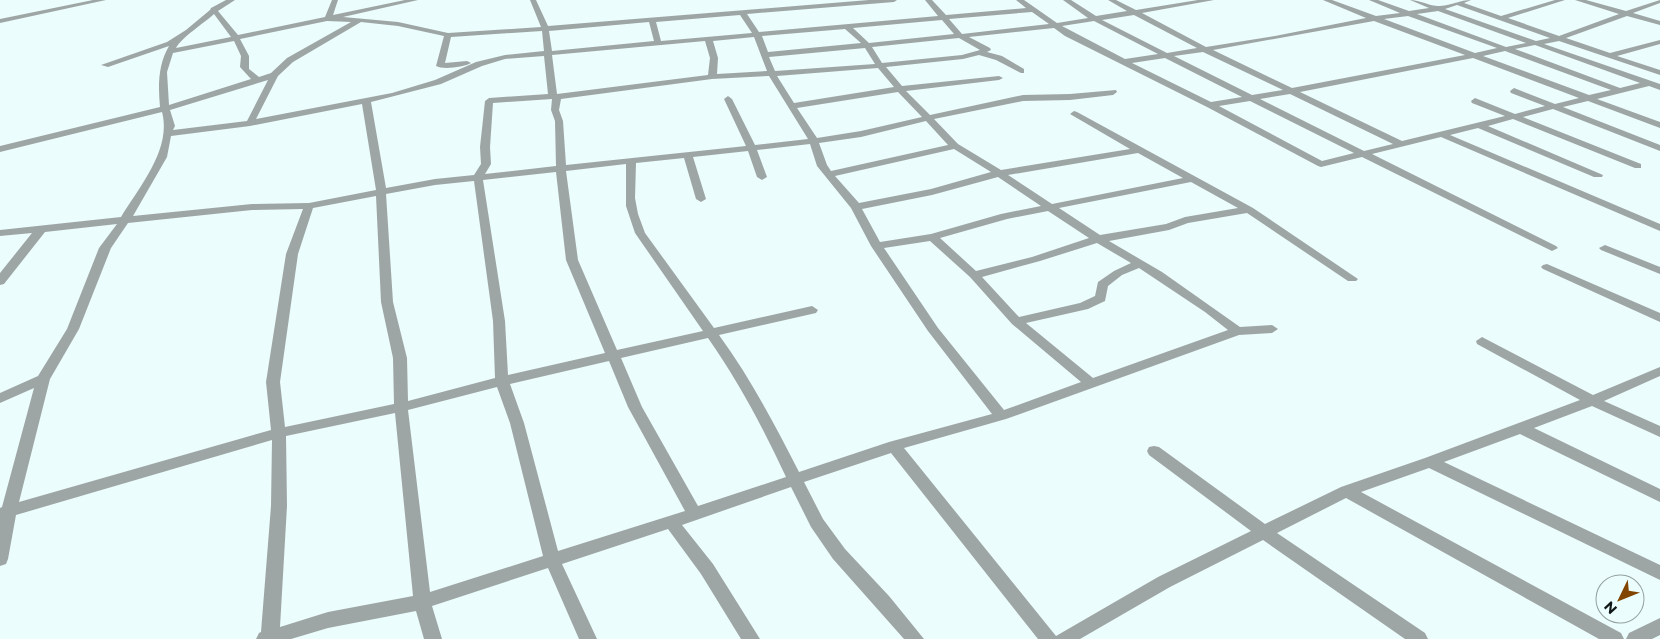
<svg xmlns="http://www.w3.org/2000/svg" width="1660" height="639" font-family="Montserrat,sans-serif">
  <rect width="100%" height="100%" fill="#ebfdfc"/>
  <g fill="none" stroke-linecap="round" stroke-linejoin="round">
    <path fill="#9ea6a5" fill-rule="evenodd" d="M 93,0 L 106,0 L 0,23 L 0,19 Z
      M 226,0 L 235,0 L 218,11 L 238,35 L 325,17 L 332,0 L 338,0 L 333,15 L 405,0 L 418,0 L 343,17 L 398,22 L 448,33 L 541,27 L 530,0 L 536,0 L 548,26 L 869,0 L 897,0 L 894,2 L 747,14 L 759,32 L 938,16 L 925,0 L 932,0 L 946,15 L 1026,8 L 1016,0 L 1024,0 L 1057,23 L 1088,18 L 1063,0 L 1071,0 L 1096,16 L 1127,11 L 1108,0 L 1116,0 L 1136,10 L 1198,0 L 1214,0 L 1142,13 L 1206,47 L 1275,36 L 1366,18 L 1323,0 L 1332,0 L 1376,16 L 1400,13 L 1369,0 L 1378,0 L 1409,11 L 1429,8 L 1410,0 C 1420,0 1432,7 1440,6 C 1452,5 1460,0 1471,0 L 1464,3 L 1501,16 L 1555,0 L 1565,0 L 1508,18 L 1559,36 L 1619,14 L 1575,0 L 1586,0 L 1626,11 L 1660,0 L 1660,3 L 1633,13 L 1660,21 L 1660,25 L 1627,16 L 1566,38 L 1610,53 L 1660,40 L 1660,44 L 1617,56 L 1660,70 L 1660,75 L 1559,41 L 1544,44 L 1660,84 L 1660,90 L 1649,86 L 1597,99 L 1660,122 L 1660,128 L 1588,101 L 1563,107 L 1660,145 L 1660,151 L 1553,109 L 1523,117 L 1641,164 L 1641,168 L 1635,168 L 1513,119 L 1488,126 L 1603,175 L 1602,177 L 1594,177 L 1478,128 L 1450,135 L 1660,224 L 1660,231 L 1441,137 L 1372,154 L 1556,246 L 1558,248 L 1552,251 L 1362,157 L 1321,167 L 1318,166 L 1207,107 L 1065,36 L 1054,28 L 969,37 L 990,48 L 991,50 L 987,52 L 1002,56 L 1024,69 L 1024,73 L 1021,73 L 996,60 L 979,55 L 963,59 L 886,67 L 902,86 L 999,76 L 1003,78 L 999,80 L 906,91 L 930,115 L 1023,95 L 1070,94 L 1116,90 L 1117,92 L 1113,95 L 1070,100 L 1023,101 L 934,119 L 958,144 L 1001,170 L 1130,149 L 1070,114 L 1074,111 L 1077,112 L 1253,208 L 1358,279 L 1356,281 L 1348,281 L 1247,213 L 1188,223 L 1169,230 L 1109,241 L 1162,272 L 1240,327 L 1272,325 L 1278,329 L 1272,333 L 1239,335 L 1006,419 L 904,448 L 1056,636 L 1158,577 L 1251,531 L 1149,455 L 1147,451 L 1149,447 L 1154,446 L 1159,447 L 1265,524 L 1341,487 L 1425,458 L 1580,400 L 1477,344 L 1476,341 L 1482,337 L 1593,395 L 1660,367 L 1660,376 L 1604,401 L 1660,426 L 1660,437 L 1592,406 L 1534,428 L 1660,489 L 1660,502 L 1520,434 L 1444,462 L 1660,565 L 1660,580 L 1429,468 L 1361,492 L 1621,633 L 1624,639 L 1599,639 L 1346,498 L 1277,533 L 1425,633 L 1428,639 L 1405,639 L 1263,540 L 1170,587 L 1080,639 L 1038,639 L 891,453 L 804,482 L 823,519 L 845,549 L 889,596 L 924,639 L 904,639 L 833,559 L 811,527 L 791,487 L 682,525 L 713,564 L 760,639 L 741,639 L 701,574 L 668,529 L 562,564 L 597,639 L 579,639 L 548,568 L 432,606 L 442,639 L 424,639 L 416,611 L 328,628 L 291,639 L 256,639 L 259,633 L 261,632 L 271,506 L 272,440 L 16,515 L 8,559 L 6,564 L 0,566 L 0,508 L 2,507 L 34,388 L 0,403 L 0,393 L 38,376 L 67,329 L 99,248 L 117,224 L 45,232 L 4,284 L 0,285 L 0,273 L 32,233 L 0,236 L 0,230 L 121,217 C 139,187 172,149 162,112 L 0,152 L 0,146 L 160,107 C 158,85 158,65 169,46 L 108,67 L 101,65 L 167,42 L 186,30 L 210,10 L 211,8 ZM 1457,5 L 1550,38 L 1536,41 L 1445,9 ZM 1438,11 L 1526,43 L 1506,47 L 1417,14 ZM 1032,12 L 1049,24 L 962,34 L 949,19 ZM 214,14 L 231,37 L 176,48 C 182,37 203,24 214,14 ZM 740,15 L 752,33 L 661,41 L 656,22 ZM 1134,15 L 1197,48 L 1167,53 L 1102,20 ZM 1408,16 L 1497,48 L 1475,53 L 1384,19 ZM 942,20 L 954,34 L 869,43 L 853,28 ZM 327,21 L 351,22 L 287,58 L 271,73 L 259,77 L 249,69 L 249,56 L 240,39 ZM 1094,21 L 1158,54 L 1125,59 L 1062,26 ZM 1374,21 L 1465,55 L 1292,88 L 1213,50 ZM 361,22 L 398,26 L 444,36 L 436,66 C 443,70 464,67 471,63 L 467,61 L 445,63 L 451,37 L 542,31 L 544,51 L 505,55 L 476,62 L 435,80 L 392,93 L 256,119 L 278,76 L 293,62 ZM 649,22 L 654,41 L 552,51 L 549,31 ZM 845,29 L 861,43 L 768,52 L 762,36 ZM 754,37 L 767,71 L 717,74 L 718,58 L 713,41 ZM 959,38 L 980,50 L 962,55 L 882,63 L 872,47 ZM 234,41 L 241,56 L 240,67 L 251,79 L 169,105 L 167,72 L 173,53 ZM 705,41 L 710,58 L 708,75 L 557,94 L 552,55 ZM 1535,45 L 1640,83 L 1620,88 L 1515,49 ZM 865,48 L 875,64 L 775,71 L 769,57 ZM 1505,51 L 1611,90 L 1589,95 L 1483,56 ZM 1203,52 L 1283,90 L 1252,95 L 1174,56 ZM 544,56 L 548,94 L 489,98 L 485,101 L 480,147 L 481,164 L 474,175 L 435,179 L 386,188 L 371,102 L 441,84 L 482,66 L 505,59 ZM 1165,58 L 1242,97 L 1211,102 L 1132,63 ZM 1473,58 L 1579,98 L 1555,104 L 1514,88 L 1510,91 L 1511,93 L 1545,106 L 1515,114 L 1475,98 L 1471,101 L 1472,103 L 1505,116 L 1402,141 L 1300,92 ZM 878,68 L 894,87 L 794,103 L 777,76 ZM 769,76 L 808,139 L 755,145 L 732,99 L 728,96 L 724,99 L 746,146 L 566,165 L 563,121 L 559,110 L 561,99 L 712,79 ZM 268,80 L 247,121 L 173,130 L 175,126 L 170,110 ZM 898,92 L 922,117 L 861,131 L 817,138 L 797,108 ZM 1290,94 L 1393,144 L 1364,151 L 1260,99 ZM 552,99 L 551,110 L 555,121 L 556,166 L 485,174 L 491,164 L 490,147 L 493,103 ZM 1250,101 L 1354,153 L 1322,161 L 1219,106 ZM 362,104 L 376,190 L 309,203 L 252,204 L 133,216 L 167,157 L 171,136 L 250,126 ZM 926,121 L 948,145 L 831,171 L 827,165 L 819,143 L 861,137 ZM 810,144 L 817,166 L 851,208 L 871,246 L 928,331 L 992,414 L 889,442 L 799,472 C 775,425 751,379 719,335 L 816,313 L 818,310 L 812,306 L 714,328 L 645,233 L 638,214 L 635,198 L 636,163 L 684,158 L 696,199 L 701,202 L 706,199 L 693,157 L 748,151 L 757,177 L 762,180 L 767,177 L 757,150 ZM 954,149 L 991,172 L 931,189 L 859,203 L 835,176 ZM 1138,153 L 1183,178 L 1052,204 L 1008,175 ZM 626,164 L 626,206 L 635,233 L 703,331 L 617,350 L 578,260 L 566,171 ZM 556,172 L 566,260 L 605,353 L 508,375 L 505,321 L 483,180 ZM 998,177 L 1041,206 L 1001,214 L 931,234 L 880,242 L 862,209 L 932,195 ZM 474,181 L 493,321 L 495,378 L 408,401 L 407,358 L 393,302 L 386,194 L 435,185 ZM 1191,182 L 1238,208 L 1185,217 L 1166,224 L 1100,235 L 1059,208 ZM 376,196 L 381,302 L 393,358 L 394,404 L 285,427 L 280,382 L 298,254 L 313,208 ZM 303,209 L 286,254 L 266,382 L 271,430 L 19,502 L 50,379 L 79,329 L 111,248 L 128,223 L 252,210 ZM 1048,211 L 1089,238 L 1032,257 L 976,271 L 940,238 L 1007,219 ZM 930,241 L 970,277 L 1012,324 L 1081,382 L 1004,410 L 938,328 L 884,248 ZM 1097,243 L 1131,263 L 1114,271 L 1098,282 L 1095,296 L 1080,303 L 1019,317 L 982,277 L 1040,261 ZM 1139,268 L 1205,312 L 1228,330 L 1093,378 L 1026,323 L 1088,309 L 1105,301 L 1108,286 L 1122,275 ZM 708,338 C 739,382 763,428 786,477 L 698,506 L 642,407 L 621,358 ZM 609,361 L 628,407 L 685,511 L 558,551 L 524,423 L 510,384 ZM 497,387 L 510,423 L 543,556 L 430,592 L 408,410 ZM 395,413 L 413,596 L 328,612 L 280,627 L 287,506 L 286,436 Z
      M 1605,245 L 1660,267 L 1660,274 L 1601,250 L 1599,248 Z
      M 1547,264 L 1660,313 L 1660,322 L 1543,269 L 1541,267 L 1543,265 Z
      M 1660,618 L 1660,635 L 1652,639 L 1626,639 L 1629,633 Z"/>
  </g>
  <g transform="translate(1620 599) rotate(227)"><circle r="24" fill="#ebfdfc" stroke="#93a1a0"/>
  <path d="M0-4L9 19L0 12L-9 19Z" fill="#814500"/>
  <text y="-8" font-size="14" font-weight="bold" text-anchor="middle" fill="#101616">N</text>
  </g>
</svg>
